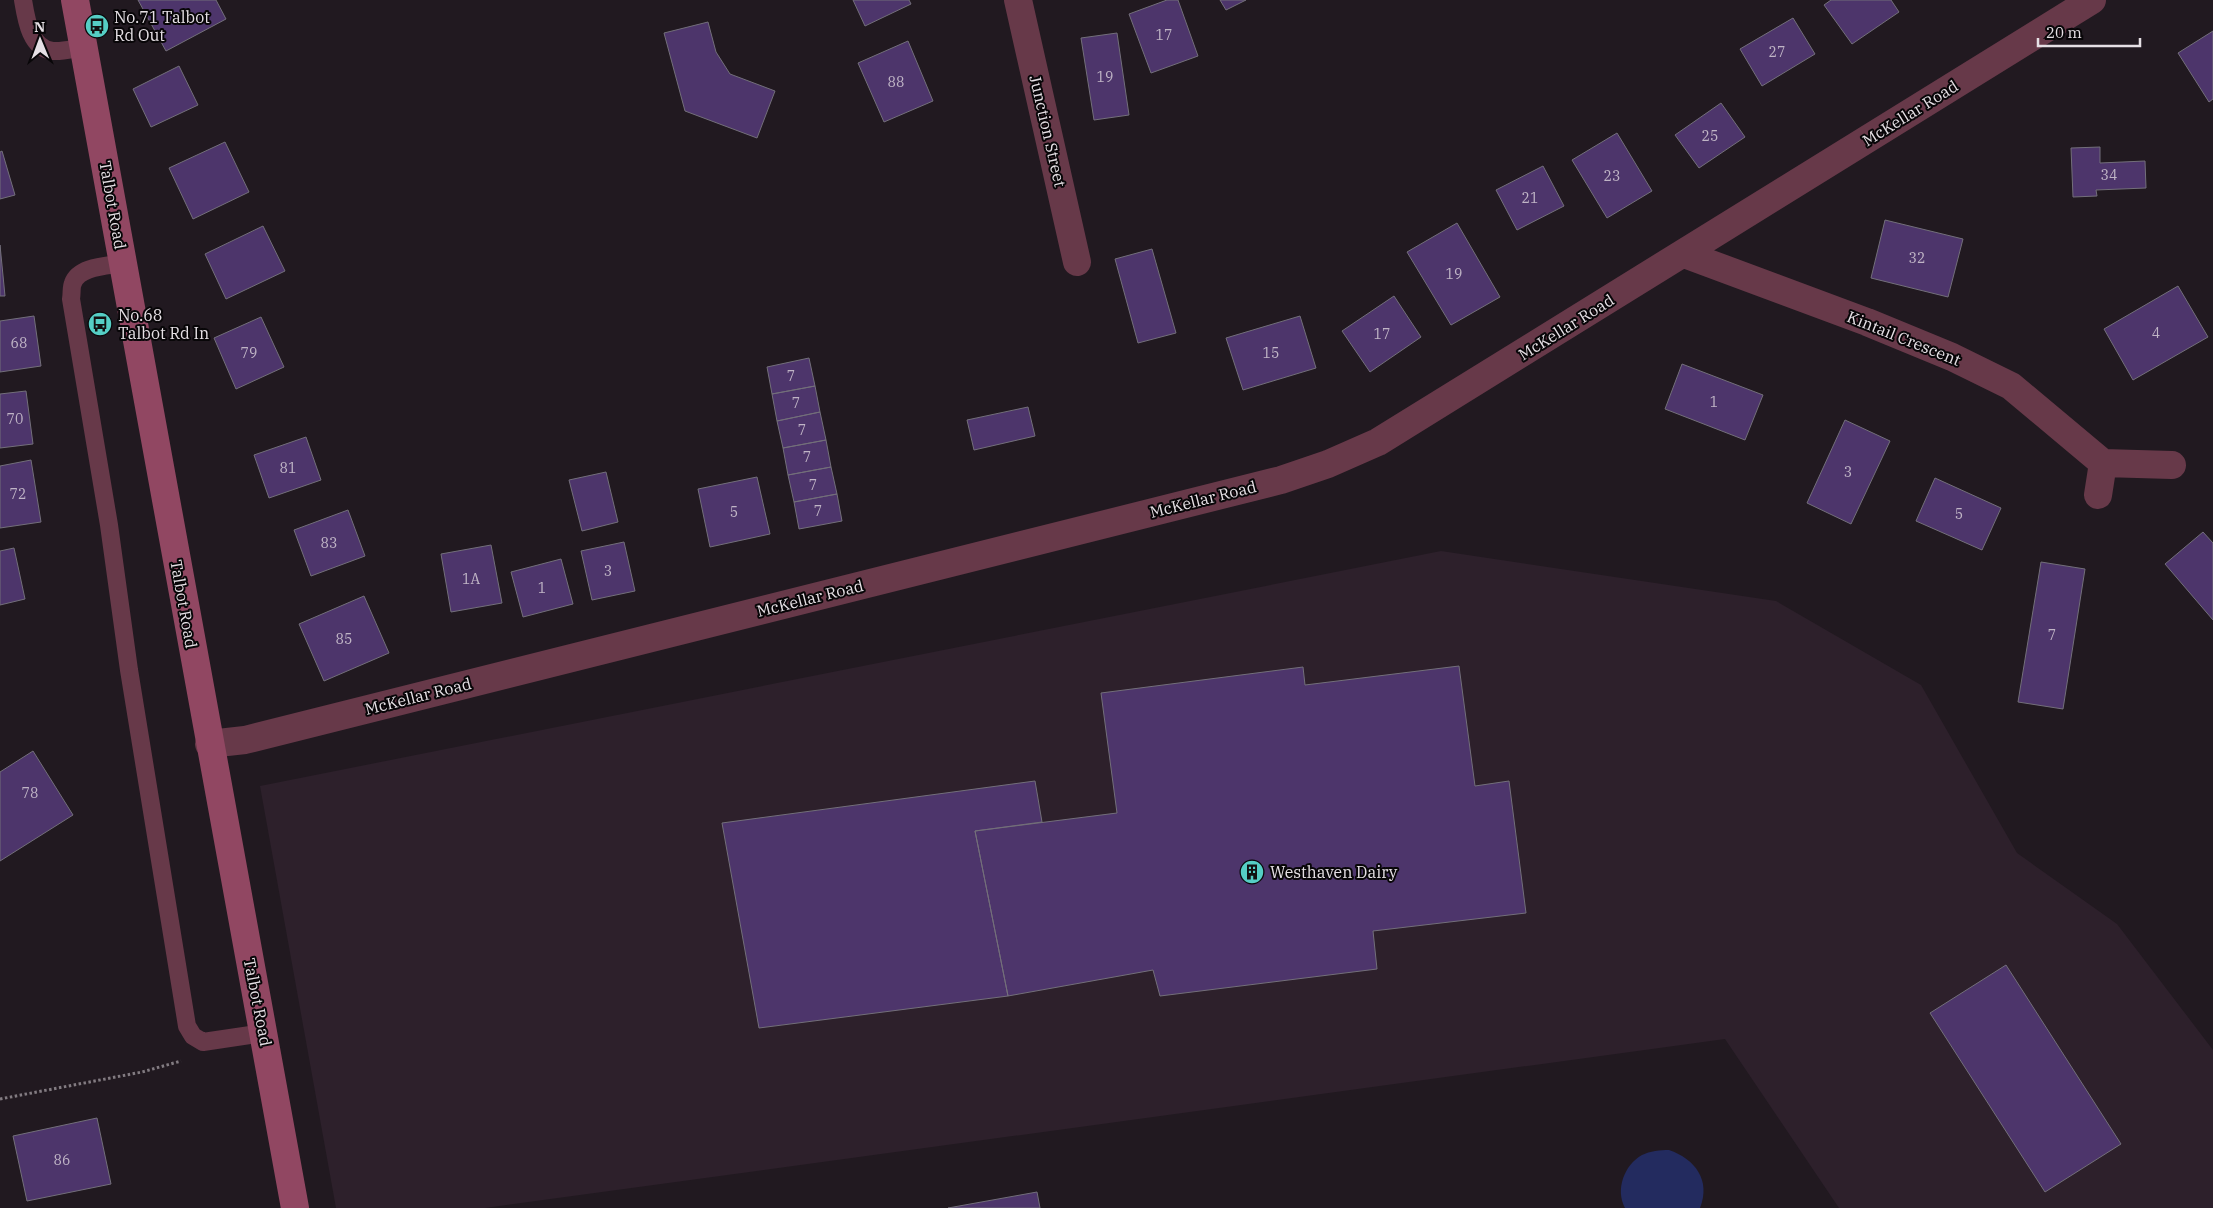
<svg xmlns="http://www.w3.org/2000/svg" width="2213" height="1208" font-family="'IBM Plex Serif',serif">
  <rect width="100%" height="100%" fill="#211920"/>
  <path fill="#2d202b" d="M 1441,551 L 1776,601 L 1921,685 L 2017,853 L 2117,924 L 2213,1050 L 2213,1208 L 1839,1208 L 1725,1039 L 485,1208 L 336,1208 L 260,786 Z"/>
  <path fill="#232b5f" d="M 1669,1150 C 1695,1159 1711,1180 1700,1208 L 1625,1208 C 1615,1190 1624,1165 1642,1155 C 1650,1151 1660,1150 1669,1150 Z"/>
  <path fill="#4d356b" stroke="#736f7a" d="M 138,0 L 216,0 L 226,19 L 166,51 Z
    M 853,0 L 909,0 L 911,4 L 865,26 Z
    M 1167,0 L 1178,0 L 1198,56 L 1151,73 L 1129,14 Z
    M 1220,0 L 1246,0 L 1226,10 Z
    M 1831,0 L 1891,0 L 1899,12 L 1852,44 L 1824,5 Z
    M 1793,18 L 1815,54 L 1762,86 L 1740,49 Z
    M 708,22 L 716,52 L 730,74 L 775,91 L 757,138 L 685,111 L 664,33 Z
    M 2213,31 L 2213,99 L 2209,102 L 2178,53 Z
    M 1117,33 L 1129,115 L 1094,120 L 1081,38 Z
    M 908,41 L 933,101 L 884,122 L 858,63 Z
    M 179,66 L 198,105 L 151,127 L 133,89 Z
    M 1721,103 L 1745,137 L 1699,168 L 1675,135 Z
    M 1617,133 L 1652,191 L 1607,218 L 1572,160 Z
    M 225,142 L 249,192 L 193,219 L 169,168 Z
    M 2100,147 L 2100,163 L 2145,161 L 2146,188 L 2096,190 L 2097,196 L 2073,197 L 2071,148 Z
    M 2,151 L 15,195 L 0,199 L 0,152 Z
    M 1543,166 L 1564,206 L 1517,230 L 1496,190 Z
    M 1885,220 L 1963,239 L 1948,297 L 1871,278 Z
    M 1457,223 L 1500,297 L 1451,325 L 1407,252 Z
    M 263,226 L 285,271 L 226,299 L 205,254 Z
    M 0,245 L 5,296 L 0,296 Z
    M 1152,249 L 1176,333 L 1138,343 L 1115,259 Z
    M 2178,286 L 2208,337 L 2133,380 L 2104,329 Z
    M 1394,296 L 1421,337 L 1370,372 L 1342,331 Z
    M 34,316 L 41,366 L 0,372 L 0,321 Z
    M 1300,316 L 1316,368 L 1243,390 L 1226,338 Z
    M 261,317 L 284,367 L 236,389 L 214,338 Z
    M 809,358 L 815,386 L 772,394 L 767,367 Z
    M 1682,364 L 1763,395 L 1745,440 L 1665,409 Z
    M 815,386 L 820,412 L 777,421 L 772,394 Z
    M 26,391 L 33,444 L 0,448 L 0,394 Z
    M 1028,407 L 1035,436 L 974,450 L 967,420 Z
    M 820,412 L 826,440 L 783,448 L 777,421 Z
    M 1845,420 L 1890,441 L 1851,524 L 1807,503 Z
    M 306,437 L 321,480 L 269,498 L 254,455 Z
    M 826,440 L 831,467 L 788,475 L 783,448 Z
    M 31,460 L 41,522 L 0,528 L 0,466 Z
    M 831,467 L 837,494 L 794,502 L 788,475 Z
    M 606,472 L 618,522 L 582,531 L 569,480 Z
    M 757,477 L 770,534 L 710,547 L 698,489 Z
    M 1935,478 L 2001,508 L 1982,550 L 1916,521 Z
    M 837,494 L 842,521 L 799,529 L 794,502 Z
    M 348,510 L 365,556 L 311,576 L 294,530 Z
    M 2203,532 L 2213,543 L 2213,620 L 2165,564 Z
    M 624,542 L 635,591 L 592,600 L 581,551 Z
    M 491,545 L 502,603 L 451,612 L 441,554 Z
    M 14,548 L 25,599 L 0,605 L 0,551 Z
    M 561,559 L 573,604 L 523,617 L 511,572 Z
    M 2041,562 L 2085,569 L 2063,709 L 2018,702 Z
    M 364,596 L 389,653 L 324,681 L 299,624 Z
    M 1459,666 L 1475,786 L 1509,781 L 1526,913 L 1373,931 L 1377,969 L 1160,996 L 1153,970 L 1008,996 L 975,831 L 1117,813 L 1101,693 L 1303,667 L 1305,685 Z
    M 33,751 L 73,815 L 0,861 L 0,772 Z
    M 1035,781 L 1042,822 L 975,831 L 1008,996 L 759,1028 L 722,823 Z
    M 2006,965 L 2121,1144 L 2045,1192 L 1930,1013 Z
    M 97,1118 L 111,1184 L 27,1201 L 13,1136 Z
    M 1037,1192 L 1040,1208 L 948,1208 Z"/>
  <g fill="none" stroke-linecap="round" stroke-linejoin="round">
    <path stroke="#827b81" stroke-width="3" stroke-dasharray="2.5 2.5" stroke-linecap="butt" d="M 0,1099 L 142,1072 L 181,1061"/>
    <path stroke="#673949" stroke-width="18" d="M 23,0 C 26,18 30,49 53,51 C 63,52 75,48 85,47
      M 123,263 C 108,266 79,266 73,283 C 71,287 72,294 71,299 L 109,525 L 129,670 L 187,1026 L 193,1036 L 203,1042 L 264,1033"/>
    <path stroke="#673949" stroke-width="28" d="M 1018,0 L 1077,262
      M 1684,254 L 1867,322 L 1952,357 L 2011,386 L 2103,463 L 2172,465
      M 2098,495 L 2103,463
      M 209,744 L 245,740 L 1281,480 L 1328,464 L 1378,442 L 2092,0"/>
    <path stroke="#914762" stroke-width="28" d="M 75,0 L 295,1208"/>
  </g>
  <defs>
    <g id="bus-disc" transform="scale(1.25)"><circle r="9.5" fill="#55cec5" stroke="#080608"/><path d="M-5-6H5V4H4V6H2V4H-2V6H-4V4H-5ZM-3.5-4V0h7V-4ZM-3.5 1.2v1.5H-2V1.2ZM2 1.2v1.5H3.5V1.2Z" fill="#111"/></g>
    <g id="building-disc" transform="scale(1.25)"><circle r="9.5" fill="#55cec5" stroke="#080608"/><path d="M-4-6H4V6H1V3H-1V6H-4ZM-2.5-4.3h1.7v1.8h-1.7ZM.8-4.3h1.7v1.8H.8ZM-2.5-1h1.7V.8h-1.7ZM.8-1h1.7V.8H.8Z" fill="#111"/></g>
  </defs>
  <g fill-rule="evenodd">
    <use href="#bus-disc" x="97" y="26"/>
    <use href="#bus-disc" x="100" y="324"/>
    <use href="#building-disc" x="1252" y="872"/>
  </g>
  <g text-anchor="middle" stroke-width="4" stroke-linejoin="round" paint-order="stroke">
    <g font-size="14" fill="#c0b5c6">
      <text x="1164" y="40">17</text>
      <text x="1777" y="57">27</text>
      <text x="1105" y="82">19</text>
      <text x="896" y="87">88</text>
      <text x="1710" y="141">25</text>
      <text x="2109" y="180">34</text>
      <text x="1612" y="181">23</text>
      <text x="1530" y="203">21</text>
      <text x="1917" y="263">32</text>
      <text x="1454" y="279">19</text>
      <text x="2156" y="338">4</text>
      <text x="1382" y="339">17</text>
      <text x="19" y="348">68</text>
      <text x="249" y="358">79</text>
      <text x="1271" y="358">15</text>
      <text x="791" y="381">7</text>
      <text x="1714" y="407">1</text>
      <text x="796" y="408">7</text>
      <text x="15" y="424">70</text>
      <text x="802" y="435">7</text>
      <text x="807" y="462">7</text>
      <text x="288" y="473">81</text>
      <text x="1848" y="477">3</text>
      <text x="813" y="490">7</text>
      <text x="18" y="499">72</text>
      <text x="818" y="516">7</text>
      <text x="734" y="517">5</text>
      <text x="1959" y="519">5</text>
      <text x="329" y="548">83</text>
      <text x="608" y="576">3</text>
      <text x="471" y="584">1A</text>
      <text x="542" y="593">1</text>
      <text x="2052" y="640">7</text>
      <text x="344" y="644">85</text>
      <text x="30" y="798">78</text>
      <text x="62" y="1165">86</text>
    </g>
    <g font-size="16" fill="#e6e0e5" stroke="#080608" text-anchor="start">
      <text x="114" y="23">No.71 Talbot<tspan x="114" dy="18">Rd Out</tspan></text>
      <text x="118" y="321">No.68<tspan x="118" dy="18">Talbot Rd In</tspan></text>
      <text x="1270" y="878">Westhaven Dairy</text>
    </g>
    <g font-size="16" fill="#e6e0e5" stroke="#080608">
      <text transform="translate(1910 113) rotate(-32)" y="6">McKellar Road</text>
      <text transform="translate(1048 131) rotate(77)" y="6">Junction Street</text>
      <text transform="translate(113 205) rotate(80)" y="6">Talbot Road</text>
      <text transform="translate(1566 327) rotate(-32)" y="6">McKellar Road</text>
      <text transform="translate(1904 338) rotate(22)" y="6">Kintail Crescent</text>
      <text transform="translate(1203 499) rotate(-14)" y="6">McKellar Road</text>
      <text transform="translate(810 598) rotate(-14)" y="6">McKellar Road</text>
      <text transform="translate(184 604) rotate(80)" y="6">Talbot Road</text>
      <text transform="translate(418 696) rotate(-14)" y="6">McKellar Road</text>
      <text transform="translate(258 1002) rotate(79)" y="6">Talbot Road</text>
    </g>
  </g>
  <g transform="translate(40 40) rotate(359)" stroke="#080608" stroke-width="4" paint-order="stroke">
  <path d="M0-4L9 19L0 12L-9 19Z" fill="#e6e0e5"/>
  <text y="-8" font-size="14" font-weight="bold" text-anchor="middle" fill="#e6e0e5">N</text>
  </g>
  <path d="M2038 38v8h102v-8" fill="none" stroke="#e6e0e5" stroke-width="2.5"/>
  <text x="2046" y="38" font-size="15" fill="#e6e0e5" stroke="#080608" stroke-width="4" paint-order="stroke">20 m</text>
</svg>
